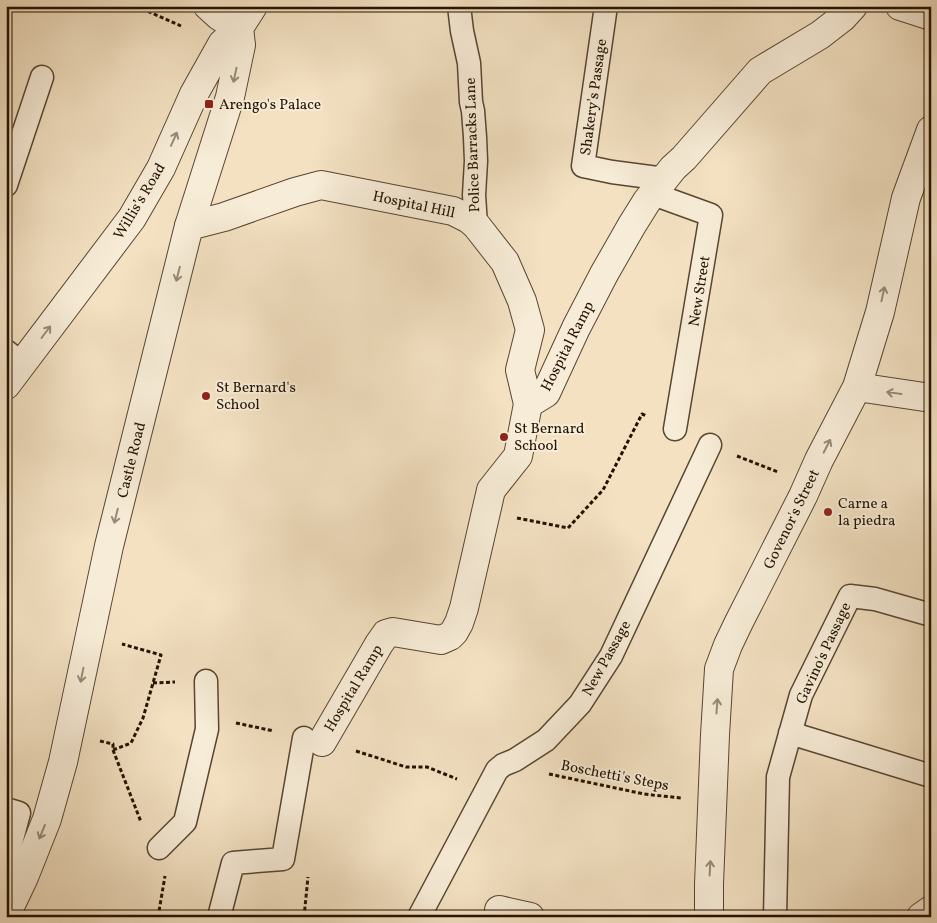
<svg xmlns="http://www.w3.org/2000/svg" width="937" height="923" font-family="Vollkorn,serif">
  <rect width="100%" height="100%" fill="#f3e1c2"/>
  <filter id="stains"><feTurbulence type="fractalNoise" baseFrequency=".004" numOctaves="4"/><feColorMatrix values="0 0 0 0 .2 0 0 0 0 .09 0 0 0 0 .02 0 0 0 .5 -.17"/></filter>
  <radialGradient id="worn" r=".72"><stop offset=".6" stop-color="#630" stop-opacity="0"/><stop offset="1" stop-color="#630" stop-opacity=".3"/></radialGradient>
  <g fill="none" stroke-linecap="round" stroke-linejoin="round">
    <g stroke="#574630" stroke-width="25">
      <path id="pedestrian" d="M 459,6 L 462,31 L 469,63 L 471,102 L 473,111 L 475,137 L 476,161 L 474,195 L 476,225
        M 606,6 L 583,166 L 612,172 L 665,179
        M 6,185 L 42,77
        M 653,194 L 711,215 L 675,429
        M 6,351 L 22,364
        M 790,733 L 931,776
        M 6,809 L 19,813 L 6,862
        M 159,848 L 185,822 L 207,729 L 206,681
        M 219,917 L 233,863 L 283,859 L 304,738
        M 419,917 L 497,770 L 503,765 L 515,760 L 546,740 L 580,704 L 611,656 L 710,445
        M 775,917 L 778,777 L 801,695 L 850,596 L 875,599 L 931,615"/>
    </g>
    <g stroke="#574630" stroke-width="30">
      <path id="minor" d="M 208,6 L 219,16 L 239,28
        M 189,226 L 224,217 L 295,192 L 321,185 L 453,211 L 469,219 L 476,225 L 505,262 L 522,301 L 530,330 L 520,370 L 528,404
        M 857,387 L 931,398
        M 322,742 L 379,644 L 386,634 L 393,632 L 441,640 L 450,636 L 454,632 L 459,623 L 464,608 L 491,490 L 518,456 L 528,404 L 546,393 L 576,328 L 604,274 L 632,225 L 647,201 L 673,168 L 684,158 L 760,71 L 820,35 L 842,18 L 853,6
        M 499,910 L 530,917
        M 709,917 L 709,884 L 715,735 L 719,669 L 728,645 L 739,622 L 803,496 L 819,460 L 857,387 L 880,312 L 906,198 L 931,130
        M 921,917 L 931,910"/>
    </g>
    <g stroke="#574630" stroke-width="30">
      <path id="tertiary" d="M 900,6 L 931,16
        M 6,385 L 132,218 L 161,168 L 194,94 L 222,44 L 239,28 L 253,6
        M 6,915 L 24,877 L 47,819 L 63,762 L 109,546 L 189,226 L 230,97 L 241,45 L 239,28"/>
    </g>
    <path stroke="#231200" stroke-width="3" stroke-dasharray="4 2.5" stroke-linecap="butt" d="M 136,6 L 181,26
      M 737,456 L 778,472
      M 517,518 L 568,528 L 603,490 L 642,414 L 647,416
      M 153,683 L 175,682
      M 236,723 L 274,731
      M 100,741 L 113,744 L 113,750 L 131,743 L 143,718 L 161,655 L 122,644
      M 113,750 L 141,822
      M 356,751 L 406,767 L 427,767 L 457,779
      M 549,774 L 644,794 L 681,798
      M 158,917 L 165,876
      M 304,917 L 308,877"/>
    <use href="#pedestrian" stroke="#f7ecd7" stroke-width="22"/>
    <use href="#minor" stroke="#f7ecd7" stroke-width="28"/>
    <use href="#tertiary" stroke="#f7ecd7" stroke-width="28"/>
  </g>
  <defs><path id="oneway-shaft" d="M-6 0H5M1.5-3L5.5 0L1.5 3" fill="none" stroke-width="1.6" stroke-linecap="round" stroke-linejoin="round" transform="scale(1.25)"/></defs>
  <g stroke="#988a76">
    <use href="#oneway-shaft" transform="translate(235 75) rotate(102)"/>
    <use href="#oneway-shaft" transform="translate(174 139) rotate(-66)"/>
    <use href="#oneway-shaft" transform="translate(178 274) rotate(104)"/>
    <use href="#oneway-shaft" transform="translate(883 294) rotate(-78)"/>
    <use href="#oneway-shaft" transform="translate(46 332) rotate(-53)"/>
    <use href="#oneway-shaft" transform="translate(894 393) rotate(-172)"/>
    <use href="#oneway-shaft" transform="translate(827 446) rotate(-63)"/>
    <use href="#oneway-shaft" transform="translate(116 516) rotate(104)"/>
    <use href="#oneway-shaft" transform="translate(82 675) rotate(101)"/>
    <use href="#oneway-shaft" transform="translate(717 706) rotate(-86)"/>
    <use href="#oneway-shaft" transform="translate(42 832) rotate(112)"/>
    <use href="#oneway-shaft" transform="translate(710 868) rotate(-87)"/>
  </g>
  <g fill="#8f2418" stroke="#f7ecd7" stroke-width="2">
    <rect x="204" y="99" width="10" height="10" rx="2.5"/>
    <circle cx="206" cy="396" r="5"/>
    <circle cx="504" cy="437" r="5"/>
    <circle cx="828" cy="512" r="5"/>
  </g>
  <g text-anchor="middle" stroke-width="4" stroke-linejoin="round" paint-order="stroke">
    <g font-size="15" fill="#231200" stroke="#f7ecd7">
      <text transform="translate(593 97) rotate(-82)" y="5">Shakery's Passage</text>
      <text transform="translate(472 145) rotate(-92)" y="5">Police Barracks Lane</text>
      <text transform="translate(139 201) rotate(-59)" y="5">Willis’s Road</text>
      <text transform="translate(414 204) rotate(12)" y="5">Hospital Hill</text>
      <text transform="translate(699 291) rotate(-81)" y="5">New Street</text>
      <text transform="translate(567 346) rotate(-63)" y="5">Hospital Ramp</text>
      <text transform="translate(131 460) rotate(-76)" y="5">Castle Road</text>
      <text transform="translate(791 519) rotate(-64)" y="5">Govenor's Street</text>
      <text transform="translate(823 653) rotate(-65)" y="5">Gavino's Passage</text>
      <text transform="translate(606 658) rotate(-61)" y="5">New Passage</text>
      <text transform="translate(353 688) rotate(-59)" y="5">Hospital Ramp</text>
      <text transform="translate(615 775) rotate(11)" y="5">Boschetti's Steps</text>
    </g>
    <g font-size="15" fill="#231200" stroke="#f7ecd7" text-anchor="start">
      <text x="219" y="109">Arengo's Palace</text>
      <text x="216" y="392">St Bernard's<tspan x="216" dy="17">School</tspan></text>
      <text x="514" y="433">St Bernard<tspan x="514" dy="17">School</tspan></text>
      <text x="838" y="508">Carne a<tspan x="838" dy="17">la piedra</tspan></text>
    </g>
  </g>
  <rect width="937" height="923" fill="none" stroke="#f3e1c2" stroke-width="25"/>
  <rect x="8" y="8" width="922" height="908" fill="none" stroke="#231200" stroke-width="2.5"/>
  <rect x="12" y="12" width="912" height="898" fill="none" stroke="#231200"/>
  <rect width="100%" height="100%" filter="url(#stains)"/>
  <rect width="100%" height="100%" fill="url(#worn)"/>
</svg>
